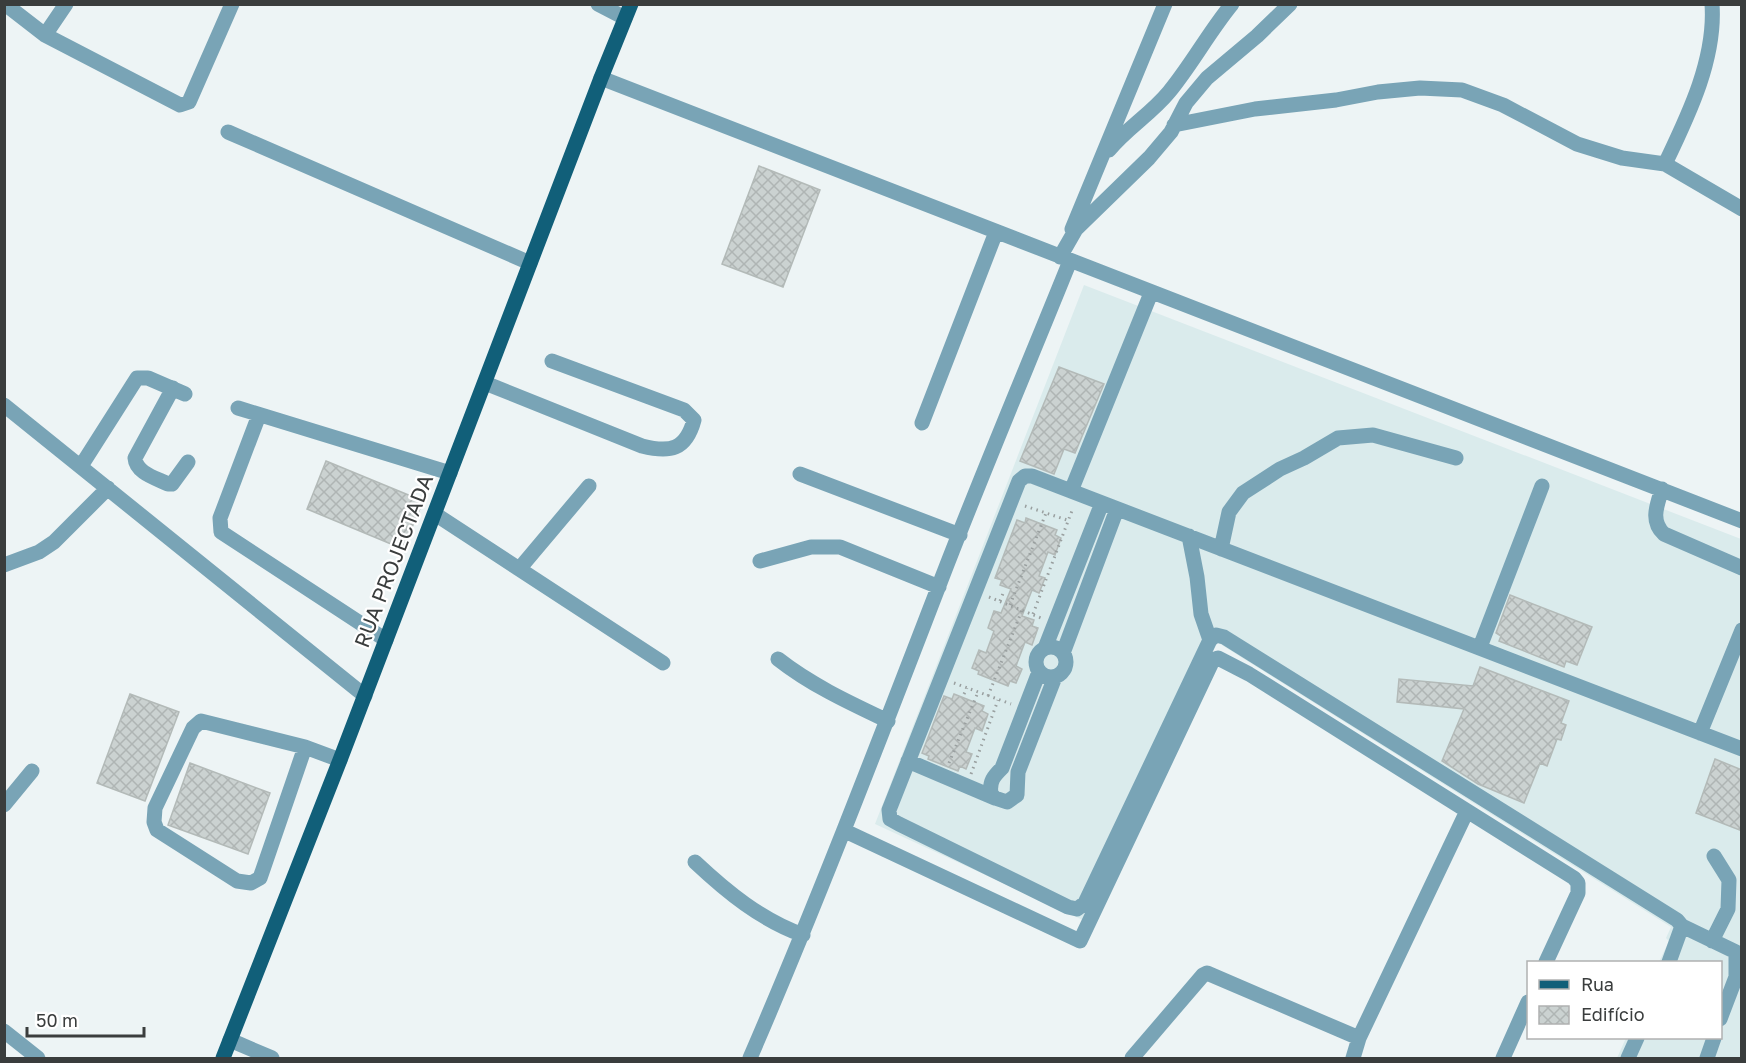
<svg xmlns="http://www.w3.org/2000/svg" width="1746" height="1063" font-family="'Golos Text',sans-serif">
  <defs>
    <pattern id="building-cross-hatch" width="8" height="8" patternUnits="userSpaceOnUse" patternTransform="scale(1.5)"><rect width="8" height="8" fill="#cbd2d1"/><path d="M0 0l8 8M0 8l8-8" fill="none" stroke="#afb5b4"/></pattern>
  </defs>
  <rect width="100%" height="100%" fill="#edf4f5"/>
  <path fill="#daebec" d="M 1084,285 L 1741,539 L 1741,1058 L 1617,1058 L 1626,1038 L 1720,1038 L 1720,962 L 1659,962 L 1669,941 L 1666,938 L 1671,927 L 1217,642 L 1085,921 L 875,824 Z"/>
  <path fill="url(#building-cross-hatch)" stroke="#b3bab8" stroke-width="1.5" d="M 759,166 L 820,190 L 783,287 L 722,264 Z
    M 1059,367 L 1104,384 L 1075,453 L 1064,449 L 1054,474 L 1020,461 Z
    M 326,461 L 423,501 L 403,549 L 307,509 Z
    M 1026,518 L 1057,530 L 1055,535 L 1061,538 L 1055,555 L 1048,552 L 1039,576 L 1045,578 L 1039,593 L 1032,590 L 1022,616 L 1034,620 L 1032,626 L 1038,628 L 1032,645 L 1025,642 L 1016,666 L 1022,669 L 1016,683 L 1010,681 L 1008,686 L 978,674 L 979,671 L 972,668 L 979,650 L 986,653 L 994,631 L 988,628 L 994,611 L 1001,613 L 1011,589 L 1000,585 L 1002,580 L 995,578 L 1017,520 L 1025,523 Z
    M 1510,595 L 1592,627 L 1577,665 L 1566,661 L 1564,667 L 1499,641 L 1501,636 L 1496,633 Z
    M 1480,667 L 1569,701 L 1561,723 L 1566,725 L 1561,740 L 1557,739 L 1547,766 L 1540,763 L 1524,803 L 1478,784 L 1442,761 L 1464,709 L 1397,702 L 1399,679 L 1473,686 Z
    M 130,694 L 179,712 L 145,801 L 97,783 Z
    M 954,694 L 984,706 L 982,711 L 988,714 L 982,731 L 975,728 L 966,752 L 972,754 L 966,769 L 960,766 L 958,771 L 928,759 L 929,756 L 922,753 L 944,696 L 952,699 Z
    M 1715,759 L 1742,770 L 1742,831 L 1696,813 Z
    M 190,763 L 270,793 L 248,854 L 168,825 Z"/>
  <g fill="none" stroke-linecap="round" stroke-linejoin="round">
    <path stroke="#999f9f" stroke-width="3" stroke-dasharray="1.5 4.5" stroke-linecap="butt" d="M 1025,506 L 1067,520
      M 989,597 L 1041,618
      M 1000,601 L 1004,591
      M 1010,605 L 1046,513
      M 1033,614 L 1073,508
      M 954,683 L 1011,704
      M 964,694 L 967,688
      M 988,696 L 1022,610
      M 949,763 L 978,692
      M 971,774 L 998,700"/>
    <path stroke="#79a4b6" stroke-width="15" d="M 5,4 L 45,35 L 180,105 L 189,102 L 232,4
      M 598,4 L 625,18
      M 45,35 L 66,4
      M 601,78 L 1742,521
      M 1174,125 L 1255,109 L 1336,100 L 1378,92 L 1420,88 L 1462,90 L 1503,105 L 1577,144 L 1622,158 L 1665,164 L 1742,209
      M 228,132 L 530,263
      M 1109,150 C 1127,128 1151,114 1169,92 C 1192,64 1209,32 1232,4
      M 1665,164 C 1688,116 1716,59 1712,4
      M 1072,229 L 1165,4
      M 1060,257 L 1076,229 L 1149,158 L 1171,132 L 1186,103 L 1207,78 L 1257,36 L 1290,4
      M 485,383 L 642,446 C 670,453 686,450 694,420 L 684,410 L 552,361
      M 173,388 L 135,458 C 136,473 156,478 168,484 L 172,484 L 188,462
      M 4,405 L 365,696
      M 238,408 L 450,473
      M 259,415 L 220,518 L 221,532 L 386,640
      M 922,423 L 996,232
      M 81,466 L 137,378 L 148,378 L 185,394
      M 800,474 L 960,535
      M 1662,489 C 1657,505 1650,521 1664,534 L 1742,568
      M 1071,491 L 1151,293
      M 435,514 L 663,663
      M 1189,536 L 1197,577 L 1201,614 L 1210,640
      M 1221,549 L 1229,512 L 1243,493 L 1280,469 L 1304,458 L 1338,438 L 1373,435 L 1456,458
      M 760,561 L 811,547 L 840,547 L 939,587
      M 4,565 L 39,552 L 54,542 L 108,488
      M 520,568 L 589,486
      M1036 662a15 15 0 1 1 30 0a15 15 0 1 1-30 0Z
      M 1480,647 L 1542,486
      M 1045,648 L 1102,503
      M 1063,653 L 1117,509
      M 778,659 C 811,685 850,703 888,721
      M 1039,672 L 1002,768 C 994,776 989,781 991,794 L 995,798 L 1007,802 L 1017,795 L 1018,772 L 1055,677
      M 1700,733 L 1742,630
      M 305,747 L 260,878 L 251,883 L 237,881 L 157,830 L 154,822 L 155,808 L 193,728 L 201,721 L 305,747 L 340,760
      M 908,761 L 995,798
      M 4,805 L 32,771
      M 845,831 L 1080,941 L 1213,660 L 1218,658 L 1249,674 L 1574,878 L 1578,883 L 1578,893 L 1546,962
      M 695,862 C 727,892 761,920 803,935
      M 1682,926 L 1736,952 L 1736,977 L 1720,1019
      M 1712,941 L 1728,909 L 1729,880 L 1714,856
      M 1669,962 L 1682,926 L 1677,920 L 1224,637 L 1216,635 L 1210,640 L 1085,903 L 1077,909 L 1068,907 L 899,824 L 890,819 L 889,810 L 1019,481 L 1025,476 L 1032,476 L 1742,749
      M 4,1031 L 38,1058
      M 230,1040 L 272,1058
      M 750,1058 C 817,903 877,746 938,588 C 980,478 1026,370 1070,261
      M 1132,1058 L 1203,975 L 1207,973 L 1359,1038
      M 1353,1058 L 1359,1038 L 1467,811
      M 1503,1058 L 1528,1002
      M 1628,1058 L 1637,1038
      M 1707,1058 L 1714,1038"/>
    <path stroke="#115f79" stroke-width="15" d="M 223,1058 L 340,760 L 601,78 L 631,4"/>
  </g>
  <g text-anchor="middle" stroke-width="4.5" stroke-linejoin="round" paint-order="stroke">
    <g font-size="21" fill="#3a3d3d" stroke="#fff">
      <text transform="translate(394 561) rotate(-69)" y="7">RUA PROJECTADA</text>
    </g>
  </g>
  <rect width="1746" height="1063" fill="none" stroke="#3a3d3d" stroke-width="12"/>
  <rect x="1527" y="961" width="195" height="78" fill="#ffffff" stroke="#b0b1b1" stroke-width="1.5"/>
  <rect x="1539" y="980" width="30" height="9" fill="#115f79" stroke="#b0b1b1" stroke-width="1.5"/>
  <text x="1581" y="991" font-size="18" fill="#3a3d3d">Rua</text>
  <rect x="1539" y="1006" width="30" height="18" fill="url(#building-cross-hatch)" stroke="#b0b1b1" stroke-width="1.5"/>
  <text x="1581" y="1021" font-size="18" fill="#3a3d3d">Edifício</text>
  <path d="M27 1027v9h117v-9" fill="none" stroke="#3a3d3d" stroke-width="3"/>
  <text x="36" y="1027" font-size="18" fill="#3a3d3d" stroke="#ffffff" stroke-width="4.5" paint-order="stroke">50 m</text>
</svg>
